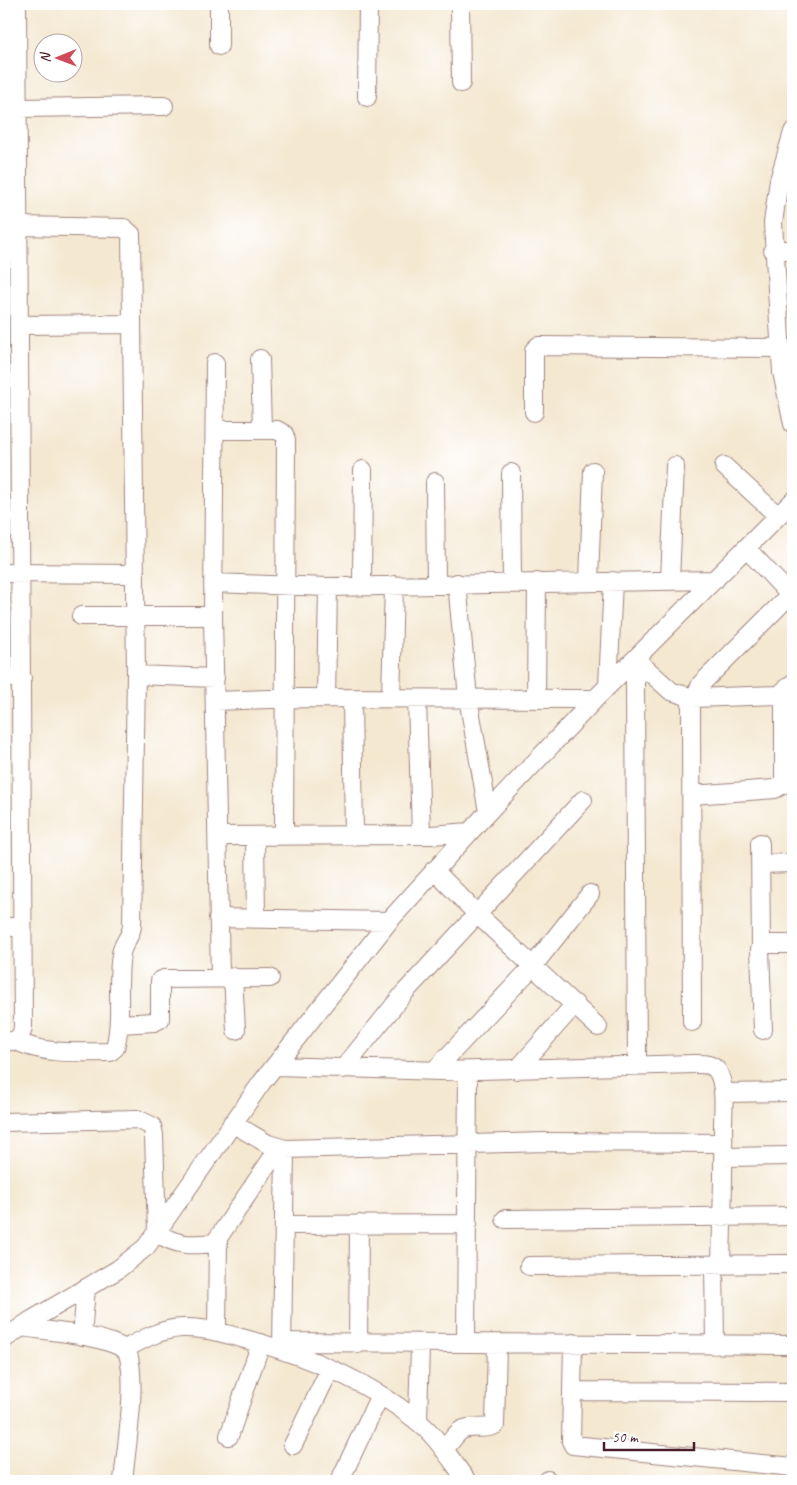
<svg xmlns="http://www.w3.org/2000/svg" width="797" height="1485" font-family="Caveat,sans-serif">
  <rect width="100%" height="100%" fill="#fff"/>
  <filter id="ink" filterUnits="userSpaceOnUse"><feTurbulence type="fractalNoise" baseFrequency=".02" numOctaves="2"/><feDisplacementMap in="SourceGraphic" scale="10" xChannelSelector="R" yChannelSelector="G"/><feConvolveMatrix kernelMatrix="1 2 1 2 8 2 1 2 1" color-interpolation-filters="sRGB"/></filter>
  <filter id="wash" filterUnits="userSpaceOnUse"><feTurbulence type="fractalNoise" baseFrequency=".0096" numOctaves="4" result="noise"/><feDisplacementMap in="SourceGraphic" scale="20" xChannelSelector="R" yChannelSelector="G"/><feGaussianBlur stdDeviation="1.12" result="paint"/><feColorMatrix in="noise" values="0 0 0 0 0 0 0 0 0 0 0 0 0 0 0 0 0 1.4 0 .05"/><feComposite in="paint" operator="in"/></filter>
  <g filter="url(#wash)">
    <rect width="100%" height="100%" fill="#f4e8d1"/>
  </g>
  <g filter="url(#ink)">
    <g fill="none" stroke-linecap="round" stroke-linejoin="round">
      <g stroke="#9f847e" stroke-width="20">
        <path id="minor" d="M 219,4 L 219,46
          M 460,4 L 461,83
          M 367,97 L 368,4
          M 18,108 L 164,106
          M 793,132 L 779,180 L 773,223 L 782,372 L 793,424
          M 773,250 L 793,250
          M 19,325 L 132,324
          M 260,359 L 262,429
          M 215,363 L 213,616 L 220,977
          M 534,412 L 534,350 L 538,346 L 780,348
          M 216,430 L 277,430 L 284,434 L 286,440 L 284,835
          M 724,466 L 778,516
          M 511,473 L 512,582
          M 435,482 L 436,583
          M 746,548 L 793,598
          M 4,573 L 135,574
          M 670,580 L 675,466
          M 589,581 L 593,471
          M 213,583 L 328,587 L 715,580
          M 457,583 L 468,698 L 488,812
          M 362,585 L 363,470
          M 81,616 L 213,616
          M 637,658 L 644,667 L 671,691 L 693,698 L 779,695 L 793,683
          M 136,675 L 215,678
          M 4,678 L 22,678
          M 608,686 L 613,581
          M 326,698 L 328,587
          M 352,699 L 354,836
          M 391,699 L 394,585
          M 417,699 L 421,835
          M 536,699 L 537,582
          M 216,701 L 298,698 L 595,699
          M 692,795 L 775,789 L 784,784 L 784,692
          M 218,836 L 431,835 L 470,832
          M 255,836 L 256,918
          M 760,843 L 761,946
          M 761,864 L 793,863
          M 434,870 L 478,915 L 598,1027
          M 218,918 L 389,921
          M 4,927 L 22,927
          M 233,977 L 236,1030
          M 692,1022 L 691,705 L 701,684 L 790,595
          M 120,1024 L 154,1022 L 160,1019 L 160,981 L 164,979 L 270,978
          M 763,1030 L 760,949 L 764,944 L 793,944
          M 16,1041 C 45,1055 78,1052 110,1052 L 115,1048 C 123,1017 116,985 121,954 C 122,944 131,937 132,926 L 136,675 L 131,234 L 124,228 L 18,226
          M 4,1042 C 16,1041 21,1040 23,1027 L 17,4
          M 275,1066 L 441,1071 L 694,1064 C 702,1064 713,1063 718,1072 C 726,1087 723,1109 723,1126 C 724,1172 722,1218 721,1265
          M 637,1066 L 635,682 L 641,664
          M 343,1069 L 405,992 L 583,800
          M 517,1070 L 575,1004
          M 434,1071 L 533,966 L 590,894
          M 723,1093 L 793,1092
          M 4,1122 L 137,1119 L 152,1126 L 154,1135 L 157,1233
          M 232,1123 L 268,1144 L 285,1149 L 545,1142 L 723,1143
          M 724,1157 L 793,1156
          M 505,1219 L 793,1216
          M 284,1225 L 468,1224
          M 157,1233 C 179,1247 192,1245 217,1243
          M 714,1265 L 715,1345
          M 529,1266 L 793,1264
          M 21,1327 C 46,1331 108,1335 127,1351 C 138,1379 126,1449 123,1481
          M 217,1331 L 218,1238 L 279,1148
          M 82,1336 L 86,1288
          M 4,1339 L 30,1321 L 117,1270 L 146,1247 L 262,1082 L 389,921 L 488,812 L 595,699 L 793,501
          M 283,1342 L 793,1345
          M 466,1343 L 468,1071
          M 573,1343 L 571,1441 L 573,1445 L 793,1467
          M 358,1344 L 359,1224
          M 125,1349 C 143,1339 161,1329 182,1328 C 202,1327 222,1333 241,1338 C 303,1354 365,1379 416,1420 C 437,1436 451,1460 467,1481
          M 282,1349 L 285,1149
          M 572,1391 L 793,1392
          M 418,1421 L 420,1344
          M 229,1436 L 261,1343
          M 293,1445 L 330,1369
          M 444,1450 C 449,1444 454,1436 460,1431 C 470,1424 485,1431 495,1425 L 497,1344
          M 342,1476 L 380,1395
          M 548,1481 L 548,1480"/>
      </g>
      <use href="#minor" stroke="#fff" stroke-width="18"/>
    </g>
  </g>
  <rect width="797" height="1485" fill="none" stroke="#fff" stroke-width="20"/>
  <g transform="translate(58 58) rotate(269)"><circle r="24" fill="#ffffff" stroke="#b7a5aa"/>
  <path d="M0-4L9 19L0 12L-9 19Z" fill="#d1495b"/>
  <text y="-8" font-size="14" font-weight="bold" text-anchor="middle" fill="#4a1f2b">N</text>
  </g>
  <path d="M604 1442v8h90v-8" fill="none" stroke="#4a1f2b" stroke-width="2.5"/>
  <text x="612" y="1442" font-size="15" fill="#4a1f2b" stroke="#ffffff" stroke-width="4" paint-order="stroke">50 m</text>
</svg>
